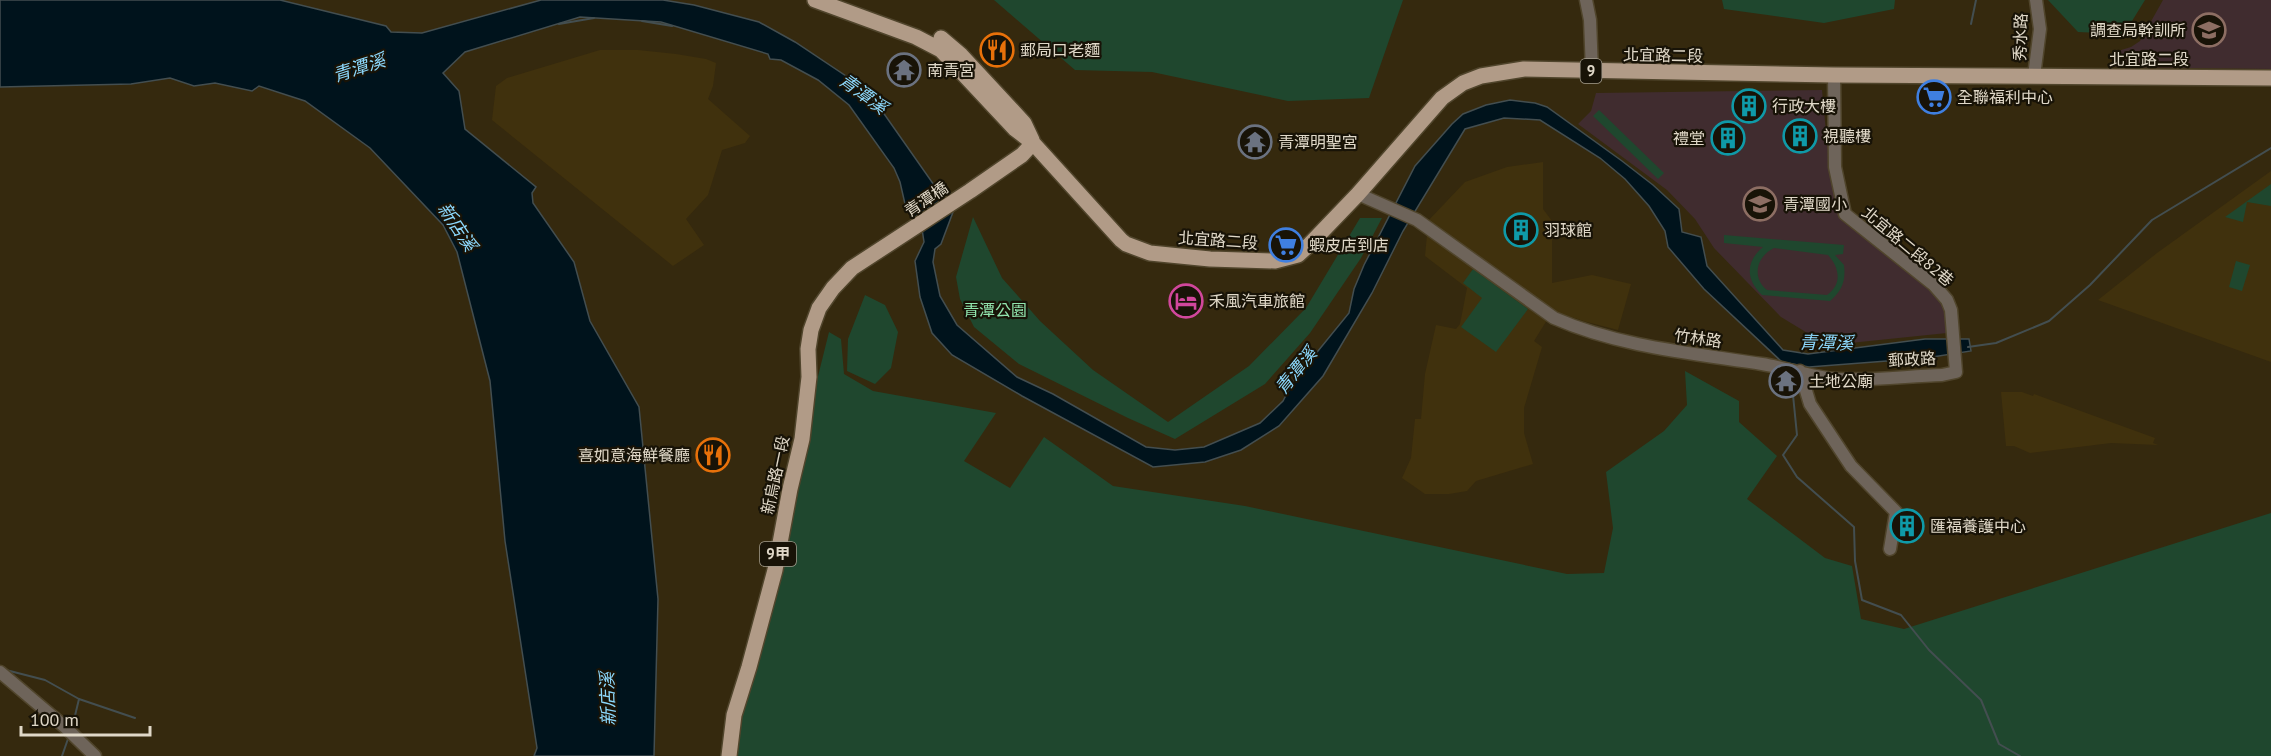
<svg xmlns="http://www.w3.org/2000/svg" width="2271" height="756" font-family="'PT Sans','Noto Sans TC',sans-serif">
  <rect width="100%" height="100%" fill="#35290e"/>
  <path fill="#40310d" d="M 600,50 L 638,50 L 676,54 L 706,59 L 716,63 L 713,86 L 708,99 L 750,136 L 745,143 L 722,150 L 708,195 L 686,219 L 704,245 L 673,266 L 492,120 L 496,86 L 507,78 Z
    M 1543,162 L 1543,209 L 1552,221 L 1552,283 L 1592,275 L 1631,284 L 1618,330 L 1583,321 L 1556,312 L 1427,222 L 1465,182 L 1507,167 Z
    M 2271,171 L 2271,362 L 2098,300 L 2157,253 Z
    M 1427,235 L 1547,320 L 1534,341 L 1542,347 L 1524,408 L 1524,433 L 1533,464 L 1476,481 L 1467,491 L 1449,494 L 1425,494 L 1402,478 L 1411,458 L 1415,419 L 1421,419 L 1425,374 L 1436,325 L 1456,329 L 1460,324 L 1467,288 L 1425,256 Z
    M 2001,392 L 2022,392 L 2033,396 L 2034,394 L 2155,438 L 2153,443 L 2158,445 L 2111,443 L 2030,453 L 2014,446 L 2006,446 Z"/>
  <path fill="#402c2f" d="M 2163,0 L 2271,0 L 2271,69 L 2112,67 L 2118,51 L 2131,47 L 2140,41 Z
    M 1822,90 L 1827,142 L 1842,219 L 1859,229 L 1931,288 L 1943,303 L 1947,333 L 1850,343 L 1809,334 L 1781,317 L 1714,248 L 1695,219 L 1667,190 L 1578,124 L 1591,111 L 1596,93 Z"/>
  <path fill="#1f472e" fill-rule="evenodd" d="M 994,0 L 1403,0 L 1369,98 L 1288,101 L 1152,72 L 1075,70 Z
    M 1722,0 L 1895,0 L 1894,9 L 1824,23 L 1724,9 Z
    M 2048,0 L 2145,0 L 2124,34 L 2078,32 Z
    M 1599,110 L 1664,173 L 1658,179 L 1593,116 Z
    M 2271,184 L 2271,206 L 2247,202 L 2243,222 L 2225,217 Z
    M 973,217 L 1002,278 L 1040,321 L 1093,370 L 1168,422 L 1249,366 L 1306,308 L 1360,218 L 1382,218 L 1361,258 L 1310,333 L 1265,384 L 1175,439 L 1128,418 L 1019,364 L 974,327 L 960,299 L 956,277 Z
    M 1724,235 L 1844,245 L 1843,254 L 1835,255 L 1844,265 C 1846,281 1842,291 1830,301 L 1762,295 C 1745,279 1746,261 1763,247 L 1724,243 ZM 1774,248 L 1828,255 C 1839,267 1843,284 1827,295 L 1767,290 C 1751,277 1757,256 1774,248 Z
    M 2236,261 L 2250,265 L 2242,291 L 2229,287 Z
    M 1473,269 L 1528,309 L 1496,352 L 1461,327 L 1482,298 L 1463,283 Z
    M 865,295 L 885,305 L 898,332 L 891,368 L 875,384 L 847,371 L 848,339 Z
    M 829,332 L 841,339 L 844,374 L 873,391 L 996,413 L 964,461 L 1010,488 L 1044,437 L 1113,486 L 1245,506 L 1567,574 L 1604,573 L 1613,528 L 1606,472 L 1664,431 L 1687,405 L 1685,371 L 1739,401 L 1739,422 L 1777,456 L 1747,499 L 1825,558 L 1852,566 L 1861,619 L 1904,629 L 2271,513 L 2271,756 L 733,756 L 736,706 Z"/>
  <path fill="#00131c" stroke="#434e50" stroke-width="1.5" d="M 0,0 L 280,0 L 386,26 L 391,32 L 422,33 L 541,0 L 663,0 L 694,5 L 759,22 L 795,42 L 861,86 L 880,108 L 953,212 L 941,244 L 935,249 L 933,262 L 940,296 L 957,325 L 1017,377 L 1053,394 L 1146,447 L 1175,450 L 1204,447 L 1260,423 L 1283,401 L 1298,372 L 1318,351 L 1349,313 L 1354,289 L 1364,265 L 1415,166 L 1452,124 L 1463,114 L 1486,105 L 1510,100 L 1535,103 L 1547,107 L 1622,161 L 1653,185 L 1679,209 L 1682,232 L 1701,237 L 1707,266 L 1783,350 L 1808,354 L 1925,339 L 1969,339 L 1971,351 L 1926,358 L 1809,367 L 1782,362 L 1704,289 L 1668,247 L 1665,231 L 1649,206 L 1625,179 L 1600,158 L 1540,120 L 1504,118 L 1465,129 L 1403,231 L 1372,293 L 1323,376 L 1279,426 L 1241,450 L 1205,462 L 1153,467 L 1022,396 L 952,355 L 932,333 L 920,297 L 915,261 L 924,242 L 922,229 L 905,204 L 900,182 L 894,168 L 849,105 L 818,80 L 781,60 L 770,59 L 768,54 L 661,22 L 580,17 L 465,52 L 443,73 L 459,91 L 465,129 L 536,187 L 532,193 L 533,203 L 574,262 L 590,321 L 639,407 L 658,599 L 654,756 L 534,756 L 537,748 L 505,541 L 490,381 L 457,252 L 443,225 L 370,148 L 305,101 L 259,86 L 252,91 L 215,83 L 194,86 L 170,78 L 131,84 L 0,87 Z"/>
  <g fill="none" stroke-linecap="round" stroke-linejoin="round">
    <path stroke="#434e50" stroke-width="2" d="M 642,21 L 672,26
      M 559,24 L 594,18
      M 1971,24 L 1976,0
      M 1968,347 L 1996,343 L 2049,321 L 2090,285 L 2152,220 L 2271,148
      M 1791,375 L 1797,435 L 1783,455 L 1797,477 L 1854,527 L 1855,561 L 1862,600 L 1901,615 L 1929,650 L 1981,700 L 1999,744 L 2020,756
      M 6,670 L 45,680 L 79,699 L 135,718
      M 72,728 L 79,699
      M 62,756 L 69,736"/>
    <g stroke="#50452c" stroke-width="15">
      <path id="minor" d="M 1586,0 L 1590,20 L 1592,71
        M 2034,76 L 2040,29 L 2036,0
        M 1358,194 L 1417,220 L 1554,318 C 1620,347 1691,353 1762,364 C 1787,368 1813,378 1838,379 C 1872,381 1908,376 1942,375 L 1956,372 L 1951,310 L 1947,300 L 1934,285 L 1845,214 L 1835,167 L 1834,75
        M 1800,371 L 1810,404 L 1851,466 L 1896,512 L 1890,549
        M 0,672 L 65,727 L 95,756"/>
    </g>
    <g stroke="#50452c" stroke-width="18">
      <path id="major" d="M 815,0 L 916,37 L 941,50 L 1015,129 L 1033,143 L 1121,240 L 1126,244 L 1150,253 L 1210,259 L 1275,261 L 1298,255 L 1310,244 L 1358,194 L 1442,98 L 1463,83 L 1481,76 L 1524,69 L 1834,75 L 2271,78
        M 941,38 L 961,55 L 1024,123 L 1032,140
        M 729,756 L 734,715 L 749,667 L 775,570 L 790,489 L 802,439 L 809,377 L 808,349 L 811,330 L 819,308 L 833,288 L 852,268 L 970,191 L 1022,155 L 1033,143"/>
    </g>
    <use href="#minor" stroke="#6e645a" stroke-width="12"/>
    <use href="#major" stroke="#b19b87" stroke-width="15"/>
  </g>
  <defs>
    <g id="university-ring" transform="scale(1.725)"><circle r="9.5" fill="#181307" stroke="#8d6e63" stroke-width="1.5"/><path d="M0-5L7-2L0 1L-7-2ZM-4 1L0 2.5L4 1V4Q0 6-4 4Z" fill="#8d6e63"/></g>
    <g id="restaurant-ring" transform="scale(1.725)"><circle r="9.5" fill="#181307" stroke="#e8710a" stroke-width="1.5"/><path d="M-5-6h1v4h1v-4h1v4h1v-4h1v5L-1.5 .5V6h-2V.5L-5-1ZM5-6V6H3V1.5H1.5Q1.5-4 5-6Z" fill="#e8710a"/></g>
    <g id="temple-ring" transform="scale(1.725)"><circle r="9.5" fill="#181307" stroke="#6b7280" stroke-width="1.5"/><path d="M0-6L5-2H3V0L6.5 2.5H4V6H1.5V3h-3V6H-4V2.5H-6.5L-3 0V-2H-5Z" fill="#6b7280"/></g>
    <g id="supermarket-ring" transform="scale(1.725)"><circle r="9.5" fill="#181307" stroke="#3f7fe0" stroke-width="1.5"/><path d="M-6-5.5h2.5l.6 2H6L4.5 2H-2.5L-4.4-4H-6ZM-1.5 3.2a1.3 1.3 0 1 0 .1 0ZM3 3.2a1.3 1.3 0 1 0 .1 0Z" fill="#3f7fe0"/></g>
    <g id="building-ring" transform="scale(1.725)"><circle r="9.5" fill="#181307" stroke="#0f9aa8" stroke-width="1.5"/><path d="M-4-6H4V6H1V3H-1V6H-4ZM-2.5-4.3h1.7v1.8h-1.7ZM.8-4.3h1.7v1.8H.8ZM-2.5-1h1.7V.8h-1.7ZM.8-1h1.7V.8H.8Z" fill="#0f9aa8"/></g>
    <g id="school-ring" transform="scale(1.725)"><circle r="9.5" fill="#181307" stroke="#8d6e63" stroke-width="1.5"/><path d="M0-5L7-2L0 1L-7-2ZM-4 1L0 2.5L4 1V4Q0 6-4 4Z" fill="#8d6e63"/></g>
    <g id="hotel-ring" transform="scale(1.725)"><circle r="9.5" fill="#181307" stroke="#d1479c" stroke-width="1.5"/><path d="M-6-4.5h1.5V1H6V5H4.5V3h-9V5H-6ZM-4 0a1.8 1.8 0 1 1 3.6 0ZM.5 0V-2.5h3Q6-2.5 6 0Z" fill="#d1479c"/></g>
  </defs>
  <g fill-rule="evenodd">
    <use href="#university-ring" x="2209" y="30"/>
    <use href="#restaurant-ring" x="997" y="50"/>
    <use href="#temple-ring" x="904" y="70"/>
    <use href="#supermarket-ring" x="1934" y="97"/>
    <use href="#building-ring" x="1749" y="106"/>
    <use href="#building-ring" x="1800" y="136"/>
    <use href="#building-ring" x="1728" y="138"/>
    <use href="#temple-ring" x="1255" y="142"/>
    <use href="#school-ring" x="1760" y="204"/>
    <use href="#building-ring" x="1521" y="230"/>
    <use href="#supermarket-ring" x="1286" y="245"/>
    <use href="#hotel-ring" x="1186" y="301"/>
    <use href="#temple-ring" x="1786" y="381"/>
    <use href="#restaurant-ring" x="713" y="455"/>
    <use href="#building-ring" x="1907" y="526"/>
  </g>
  <g text-anchor="middle" stroke-width="4.5" stroke-linejoin="round" paint-order="stroke">
    <g fill="#181307" stroke="#a49d8e" stroke-width="1.5">
      <rect x="1580.5" y="59" width="21" height="24" rx="4.5"/>
      <rect x="760" y="542" width="36" height="24" rx="4.5"/>
    </g>
    <g font-size="15" font-weight="bold" fill="#e0d8c8">
      <text x="1591" y="76">9</text>
      <text x="778" y="559">9甲</text>
    </g>
    <g font-size="16" fill="#e0d8c8" stroke="#181307" text-anchor="start">
      <text x="2186" y="36" text-anchor="end">調查局幹訓所</text>
      <text x="1020" y="56">郵局口老麵</text>
      <text x="927" y="76">南青宮</text>
      <text x="1957" y="103">全聯福利中心</text>
      <text x="1772" y="112">行政大樓</text>
      <text x="1823" y="142">視聽樓</text>
      <text x="1705" y="144" text-anchor="end">禮堂</text>
      <text x="1278" y="148">青潭明聖宮</text>
      <text x="1783" y="210">青潭國小</text>
      <text x="1544" y="236">羽球館</text>
      <text x="1309" y="251">蝦皮店到店</text>
      <text x="1209" y="307">禾風汽車旅館</text>
      <text x="1809" y="387">土地公廟</text>
      <text x="690" y="461" text-anchor="end">喜如意海鮮餐廳</text>
      <text x="1930" y="532">匯福養護中心</text>
    </g>
    <g font-size="16" fill="#e0d8c8" stroke="#181307">
      <text transform="translate(2020 37) rotate(-88)" y="6">秀水路</text>
      <text transform="translate(1663 55) rotate(1)" y="6">北宜路二段</text>
      <text x="2149" y="65">北宜路二段</text>
      <text transform="translate(926 199) rotate(-34)" y="6">青潭橋</text>
      <text transform="translate(1218 240) rotate(4)" y="6">北宜路二段</text>
      <text transform="translate(1908 246) rotate(40)" y="6">北宜路二段82巷</text>
      <text transform="translate(1698 338) rotate(8)" y="6">竹林路</text>
      <text transform="translate(1912 359) rotate(-3)" y="6">郵政路</text>
      <text transform="translate(775 475) rotate(-78)" y="6">新烏路一段</text>
    </g>
    <g font-size="16" fill="#91e5ae" stroke="#181307">
      <text x="995" y="316">青潭公園</text>
    </g>
    <g font-size="18" font-style="italic" fill="#8cd8fc" stroke="#181307">
      <text transform="translate(359 68) rotate(-18)" y="6">青潭溪</text>
      <text transform="translate(863 94) rotate(36)" y="6">青潭溪</text>
      <text transform="translate(457 227) rotate(56)" y="6">新店溪</text>
      <text transform="translate(1826 343) rotate(1)" y="6">青潭溪</text>
      <text transform="translate(1296 371) rotate(-51)" y="6">青潭溪</text>
      <text transform="translate(608 699) rotate(-92)" y="6">新店溪</text>
    </g>
  </g>
  <path d="M21 726v9h129v-9" fill="none" stroke="#e0d8c8" stroke-width="3"/>
  <text x="30" y="726" font-size="18" fill="#e0d8c8" stroke="#181307" stroke-width="4.5" paint-order="stroke">100 m</text>
</svg>
